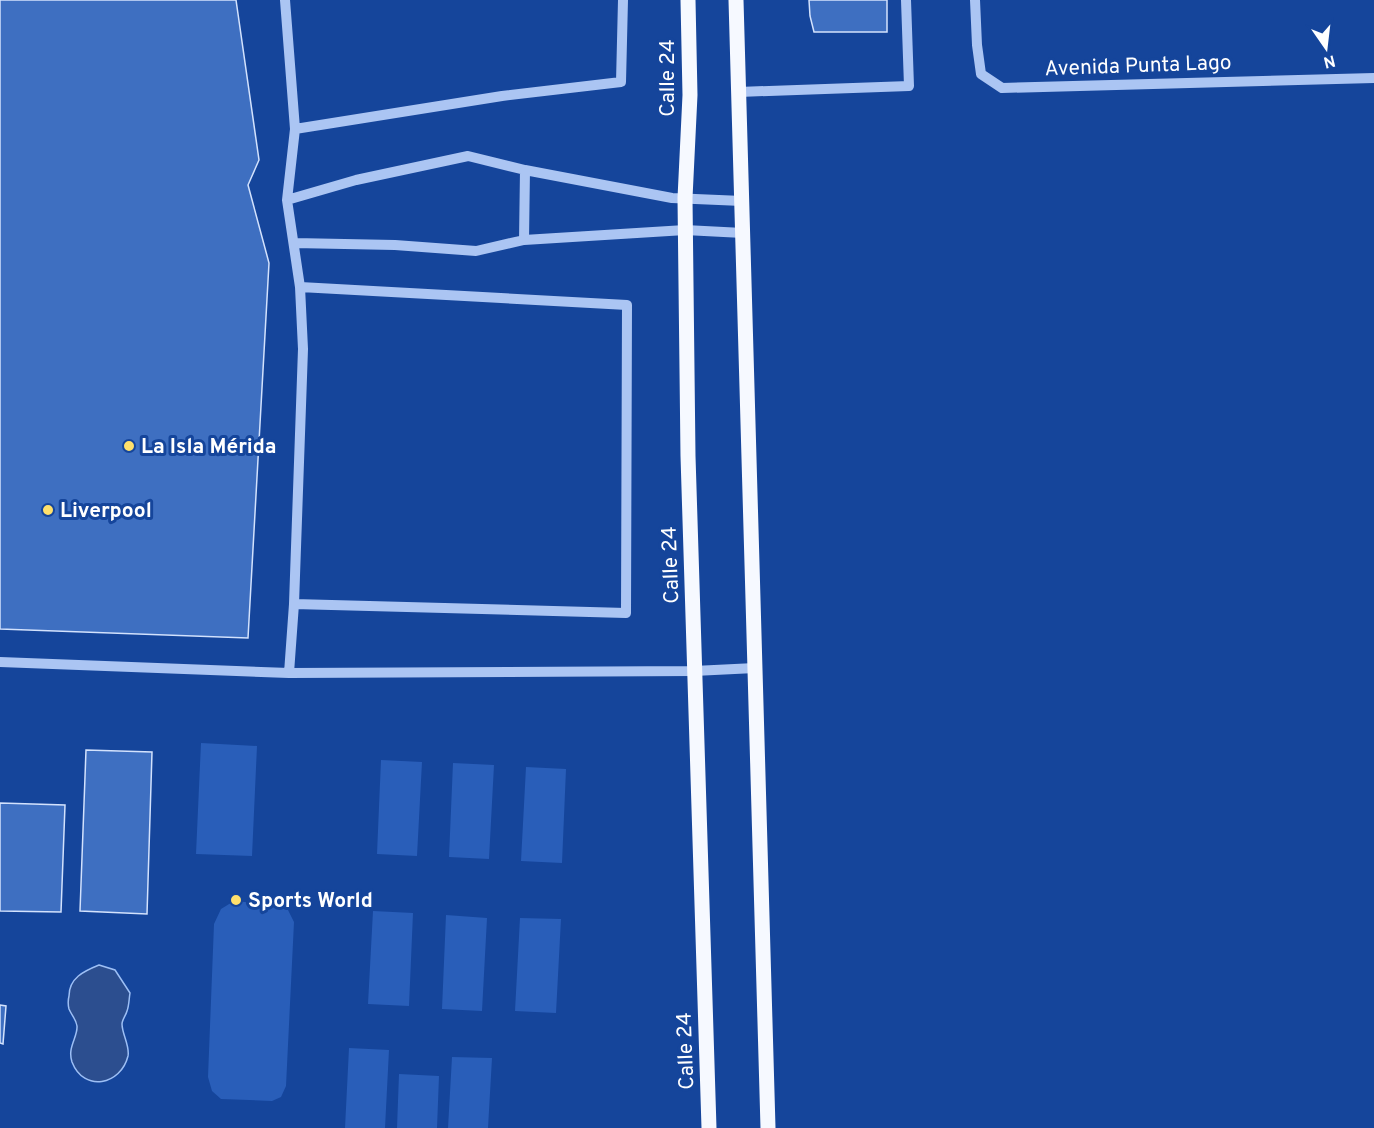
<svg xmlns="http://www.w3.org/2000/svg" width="1374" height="1128" font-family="Overpass,sans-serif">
  <rect width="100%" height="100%" fill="#15459b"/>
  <path fill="#295eb9" d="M 201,743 L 257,746 L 252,856 L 196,854 Z
    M 381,760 L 422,762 L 417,856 L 377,854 Z
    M 453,763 L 494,765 L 489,859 L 449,857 Z
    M 526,767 L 566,769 L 562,863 L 521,861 Z
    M 234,901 L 280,905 L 288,910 L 294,922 L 286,1086 L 281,1097 L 272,1101 L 221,1099 L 212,1091 L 208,1077 L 214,924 L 221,909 Z
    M 373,911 L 413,913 L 409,1006 L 368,1004 Z
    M 446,915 L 487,918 L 482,1011 L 442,1009 Z
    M 520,918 L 561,919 L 556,1013 L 515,1011 Z
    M 349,1048 L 389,1050 L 385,1128 L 345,1128 Z
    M 452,1057 L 492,1058 L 488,1128 L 448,1128 Z
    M 399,1074 L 439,1076 L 437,1128 L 397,1128 Z"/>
  <path fill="#2c4e8f" stroke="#9dbff5" stroke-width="1.5" d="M 99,965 L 115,970 L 130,993 C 129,999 129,1006 127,1011 C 126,1015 122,1020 122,1024 C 122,1034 130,1046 128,1056 C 121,1085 84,1093 72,1062 C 67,1047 78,1037 77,1026 C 76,1019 72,1016 69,1009 C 68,1005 68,1000 69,996 C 69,978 84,971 99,965 Z"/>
  <path fill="#3e6fc1" stroke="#d3e2fd" stroke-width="1.5" d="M 0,0 L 236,0 L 259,160 L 248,185 L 269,263 L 248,638 L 0,629 Z
    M 809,0 L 887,0 L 887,32 L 814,32 L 810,16 Z
    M 86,750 L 152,752 L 147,914 L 80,911 Z
    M 0,803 L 65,805 L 61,912 L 0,911 Z
    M 0,1005 L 6,1006 L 3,1044 L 0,1043 Z"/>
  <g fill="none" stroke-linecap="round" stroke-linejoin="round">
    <path stroke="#abc5f3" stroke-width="10" d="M 285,0 L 295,129 L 287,200 L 300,287 L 303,349 L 294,604 L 289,673 L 694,671 L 755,668
      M 975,0 L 977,45 L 981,74 L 1002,88 L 1374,78
      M 739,92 L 909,86 L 906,0
      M 295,129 L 502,96 L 621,82 L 623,0
      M 287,200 L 356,180 L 468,156 L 525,170 L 672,198 L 742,201
      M 524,240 L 525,170
      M 294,243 L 395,245 L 476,251 L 524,240 L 685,230 L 743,233
      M 294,604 L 626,613 L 627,305 L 300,287
      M 0,662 L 289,673"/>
    <path stroke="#f6f9ff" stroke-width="15" d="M 688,0 L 690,95 L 685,198 L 688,456 L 709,1128
      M 736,0 L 768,1128"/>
  </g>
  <g fill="#ffe06c" stroke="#15459b" stroke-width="2">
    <circle cx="129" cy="446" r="6"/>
    <circle cx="48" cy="510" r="6"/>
    <circle cx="236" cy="900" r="6"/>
  </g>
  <g text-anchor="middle" stroke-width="6" stroke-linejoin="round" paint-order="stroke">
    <g font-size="21" fill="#fff" stroke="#15459b">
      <text transform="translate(1138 65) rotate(-2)" y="7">Avenida Punta Lago</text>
      <text transform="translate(667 78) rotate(-90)" y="7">Calle 24</text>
      <text transform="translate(670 565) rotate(-92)" y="7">Calle 24</text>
      <text transform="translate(685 1051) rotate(-92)" y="7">Calle 24</text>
    </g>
    <g font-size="21" font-weight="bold" fill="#fff" stroke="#15459b" text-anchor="start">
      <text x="141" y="453">La Isla Mérida</text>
      <text x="60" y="517">Liverpool</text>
      <text x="248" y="907">Sports World</text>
    </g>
  </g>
  <g transform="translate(1326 48) rotate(166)" stroke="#15459b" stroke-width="4.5" paint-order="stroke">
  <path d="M0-4.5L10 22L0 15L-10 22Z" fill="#ffffff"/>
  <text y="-9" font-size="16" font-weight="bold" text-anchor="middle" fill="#ffffff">N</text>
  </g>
</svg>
